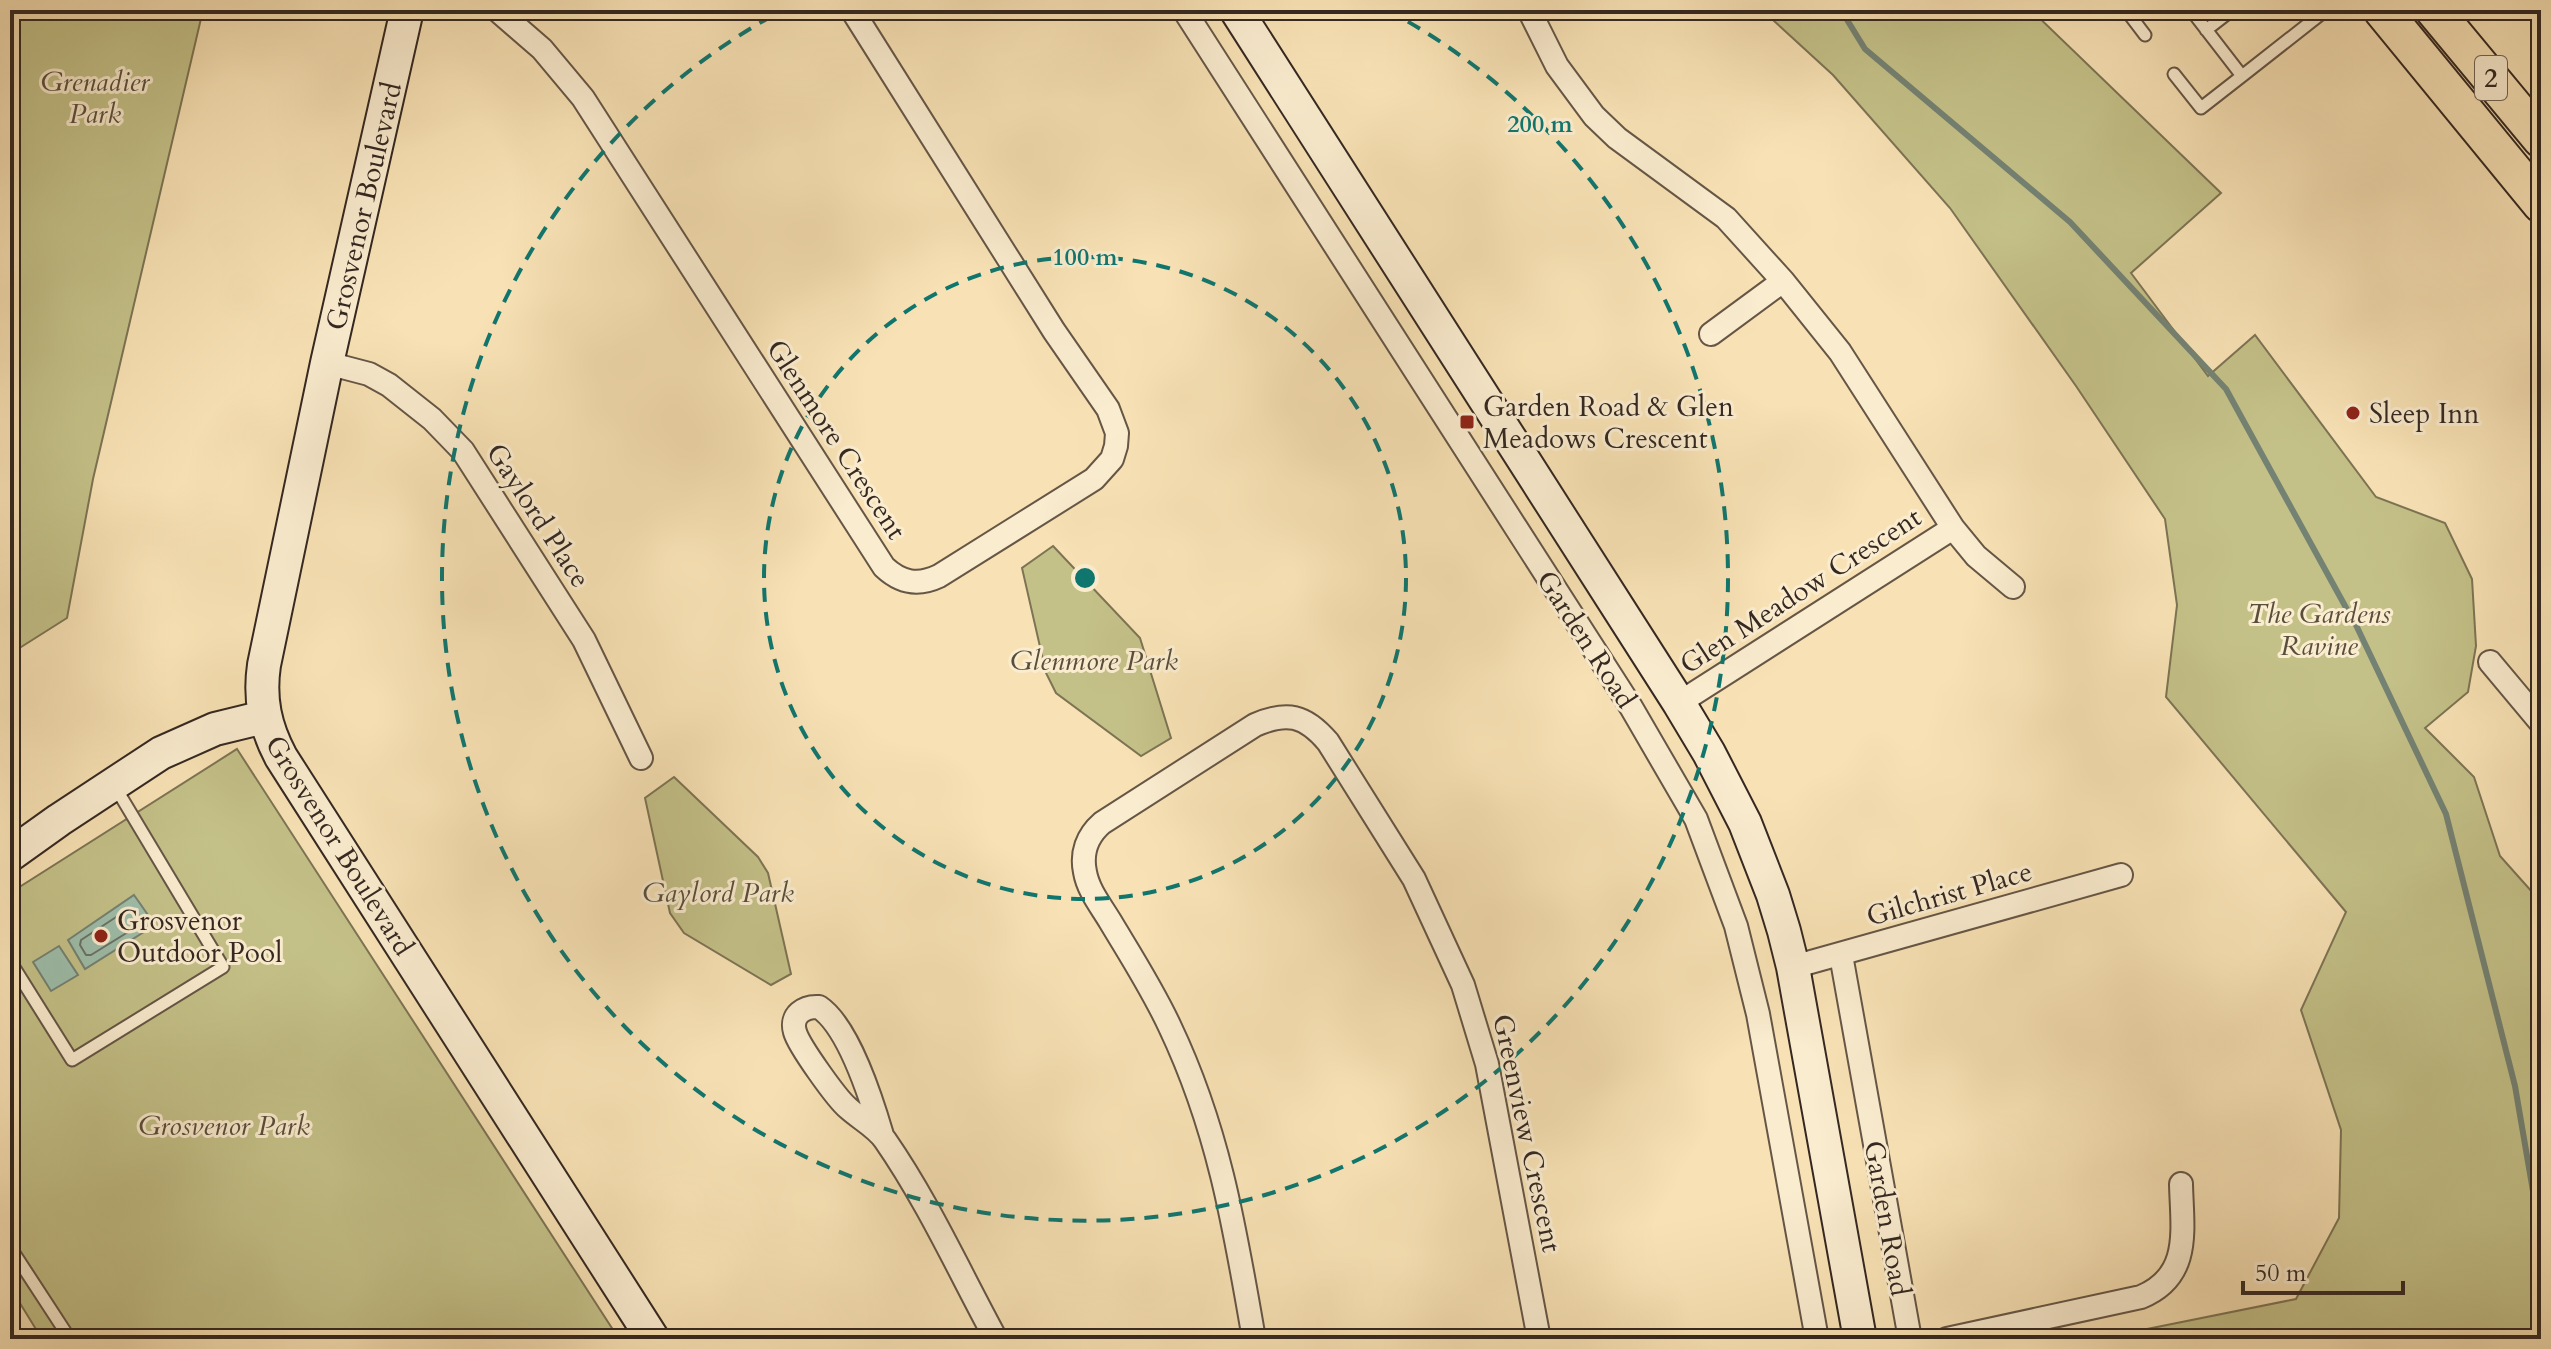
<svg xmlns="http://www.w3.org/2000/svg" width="2551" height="1349" font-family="Cardo,serif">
  <rect width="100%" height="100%" fill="#f8e2b5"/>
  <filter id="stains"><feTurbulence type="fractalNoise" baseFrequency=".0025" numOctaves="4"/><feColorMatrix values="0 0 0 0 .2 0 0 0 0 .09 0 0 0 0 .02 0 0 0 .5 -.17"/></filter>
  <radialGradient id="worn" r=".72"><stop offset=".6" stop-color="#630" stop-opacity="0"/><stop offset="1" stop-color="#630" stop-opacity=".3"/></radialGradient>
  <path fill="#c4c188" stroke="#7c7454" stroke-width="2" d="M 10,10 L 203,10 L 93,479 L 67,618 L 10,654 Z
    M 1762,10 L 2031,10 L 2221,193 L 2131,273 L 2208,376 L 2255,335 L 2376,497 L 2445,523 L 2472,579 L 2476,646 L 2468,692 L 2425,728 L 2474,777 L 2500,856 L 2541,902 L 2541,1339 L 2123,1339 L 2122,1334 L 2296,1299 L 2339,1218 L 2341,1130 L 2301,1010 L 2346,912 L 2166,697 L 2177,605 L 2165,519 L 2076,386 L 1950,208 L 1833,75 Z
    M 1053,546 L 1140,638 L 1171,738 L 1141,756 L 1056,693 L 1046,673 L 1022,568 Z
    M 237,749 L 619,1339 L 42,1339 L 10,1287 L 10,893 Z
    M 674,777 L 758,857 L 768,873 L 791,974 L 771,985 L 684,933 L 670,913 L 645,798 Z"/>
  <path fill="#9ebeaa" stroke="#748273" stroke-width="2" d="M 134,895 L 155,925 L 85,969 L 68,940 Z
    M 59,946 L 78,975 L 51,991 L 33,962 Z"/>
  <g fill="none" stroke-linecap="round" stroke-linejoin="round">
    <path stroke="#697366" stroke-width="2" d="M 130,908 L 134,909 L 142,920 L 141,924 L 91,955 L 86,955 L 80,945 L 81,940 Z"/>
    <path stroke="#748273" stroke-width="6" d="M 1841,10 L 1865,49 L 2070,222 L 2226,389 L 2355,624
      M 2356,625 L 2446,814 L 2515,1086 L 2541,1238"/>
    <g stroke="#655646" stroke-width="15">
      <path id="lane" d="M 2126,10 L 2145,35
        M 2191,10 L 2242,76 L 2326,10
        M 2206,30 L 2232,10
        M 2174,74 L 2201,108 L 2242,76
        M 10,961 L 72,1060 L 223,967 L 114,785
        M 10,1247 L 70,1339"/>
    </g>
    <g stroke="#655646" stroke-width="26">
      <path id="street" d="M 497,10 L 542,49 L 583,98 L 884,567 C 901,583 918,586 939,576 L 1094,479 L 1112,459 L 1116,446 L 1117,433 L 1108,409 L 1054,331 L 852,10
        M 1184,10 L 1631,707 L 1696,819 L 1736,926 L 1758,1014 L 1817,1339
        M 1529,10 L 1557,66 L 1594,116 L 1617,138 L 1726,218 L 1783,281 L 1840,352 L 1953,528 L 1976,556 L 2013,587
        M 1711,334 L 1783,281
        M 327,363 L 369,374 L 389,385 L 432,419 L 463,451 L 584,640 L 641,758
        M 2490,662 L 2541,723
        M 1679,703 L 1953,528
        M 1841,955 L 1910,1339
        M 1793,967 L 2121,875
        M 882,1135 C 872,1101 849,1027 819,1007 C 804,1006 790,1015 795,1032 C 799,1046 837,1099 848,1108 C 860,1119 876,1127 885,1140 C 928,1202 960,1273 996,1339
        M 1254,1339 C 1235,1229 1219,1130 1170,1027 C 1153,990 1131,956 1110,921 C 1101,906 1088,890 1085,872 C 1081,853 1087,836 1102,823 L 1255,725 C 1287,711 1305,715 1328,742 L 1414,879 L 1463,985 L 1487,1064 L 1539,1339
        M 1947,1339 L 2141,1297 C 2192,1276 2182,1229 2181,1184"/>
    </g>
    <g stroke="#342821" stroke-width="36">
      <path id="secondary" d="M 407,10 L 327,363 L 264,665 C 259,699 265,727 281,757 L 653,1339
        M 1236,10 L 1679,703 L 1709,753 L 1745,823 L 1773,895 L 1784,931 L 1793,967 L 1860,1339
        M 10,855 L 59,820 L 161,753 L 215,729 L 264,717"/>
    </g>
    <g stroke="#342821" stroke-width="40">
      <path id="primary" d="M 2382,10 L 2541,204
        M 2434,10 L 2541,139"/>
    </g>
    <use href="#lane" stroke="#faeccf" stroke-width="11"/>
    <use href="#street" stroke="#faeccf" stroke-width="22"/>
    <use href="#secondary" stroke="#faeccf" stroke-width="32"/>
    <use href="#primary" stroke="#f8e2b5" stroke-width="36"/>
  </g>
  <g fill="none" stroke="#0f766e" stroke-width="4" stroke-dasharray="14 10">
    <circle cx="1085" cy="578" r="321"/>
    <path d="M1387 10A643 643 0 1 1 783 10"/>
  </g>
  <g fill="#8f2418" stroke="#faeccf" stroke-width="3">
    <circle cx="2353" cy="413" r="8"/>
    <rect x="1459" y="414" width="16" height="16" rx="4"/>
    <circle cx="101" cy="936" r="8"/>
  </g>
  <g text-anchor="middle" stroke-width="6" stroke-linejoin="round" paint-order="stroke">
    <rect fill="#faeccf" stroke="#6f6355" stroke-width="2" x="2475" y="56" width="32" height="44" rx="6"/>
    <g font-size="26" font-weight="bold" fill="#342821">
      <text x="2491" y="87">2</text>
    </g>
    <g font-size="28" font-style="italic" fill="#584e3b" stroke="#faeccf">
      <text x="95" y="91">Grenadier<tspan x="95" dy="32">Park</tspan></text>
      <text x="2319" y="623">The Gardens<tspan x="2319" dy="32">Ravine</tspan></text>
      <text x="1094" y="670">Glenmore Park</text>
      <text x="718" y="902">Gaylord Park</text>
      <text x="224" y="1135">Grosvenor Park</text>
    </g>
    <g font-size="28" fill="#342821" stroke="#faeccf">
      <text transform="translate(363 206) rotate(-77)" y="10">Grosvenor Boulevard</text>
      <text transform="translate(837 439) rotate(57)" y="10">Glenmore Crescent</text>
      <text transform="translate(539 515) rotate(57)" y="10">Gaylord Place</text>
      <text transform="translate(1800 590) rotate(-33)" y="10">Glen Meadow Crescent</text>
      <text transform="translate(1587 639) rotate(57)" y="10">Garden Road</text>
      <text transform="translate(340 845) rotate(58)" y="10">Grosvenor Boulevard</text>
      <text transform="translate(1949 893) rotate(-16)" y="10">Gilchrist Place</text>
      <text transform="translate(1528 1133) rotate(78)" y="10">Greenview Crescent</text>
      <text transform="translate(1888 1218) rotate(80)" y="10">Garden Road</text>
    </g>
    <g font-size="28" fill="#342821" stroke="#faeccf" text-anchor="start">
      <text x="1483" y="416">Garden Road &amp; Glen<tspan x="1483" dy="32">Meadows Crescent</tspan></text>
      <text x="2369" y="423">Sleep Inn</text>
      <text x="117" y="930">Grosvenor<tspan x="117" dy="32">Outdoor Pool</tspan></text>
    </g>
  </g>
  <circle cx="1085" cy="578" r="12" fill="#0f766e" stroke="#faeccf" stroke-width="4"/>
  <g font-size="24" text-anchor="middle" font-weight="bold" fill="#0f766e" stroke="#faeccf" stroke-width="6" stroke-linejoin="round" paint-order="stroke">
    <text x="1540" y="132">200 m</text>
    <text x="1085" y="265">100 m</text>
  </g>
  <rect width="2551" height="1349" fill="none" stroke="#f8e2b5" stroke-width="40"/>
  <rect x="12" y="12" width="2527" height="1325" fill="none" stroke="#342821" stroke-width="4"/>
  <rect x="20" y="20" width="2511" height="1309" fill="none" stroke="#342821" stroke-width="2"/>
  <path d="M2243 1281v12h160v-12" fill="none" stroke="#342821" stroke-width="4"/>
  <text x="2255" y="1281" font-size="24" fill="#342821" stroke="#faeccf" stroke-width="6" paint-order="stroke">50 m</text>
  <rect width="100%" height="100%" filter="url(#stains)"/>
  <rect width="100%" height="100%" fill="url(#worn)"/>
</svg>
